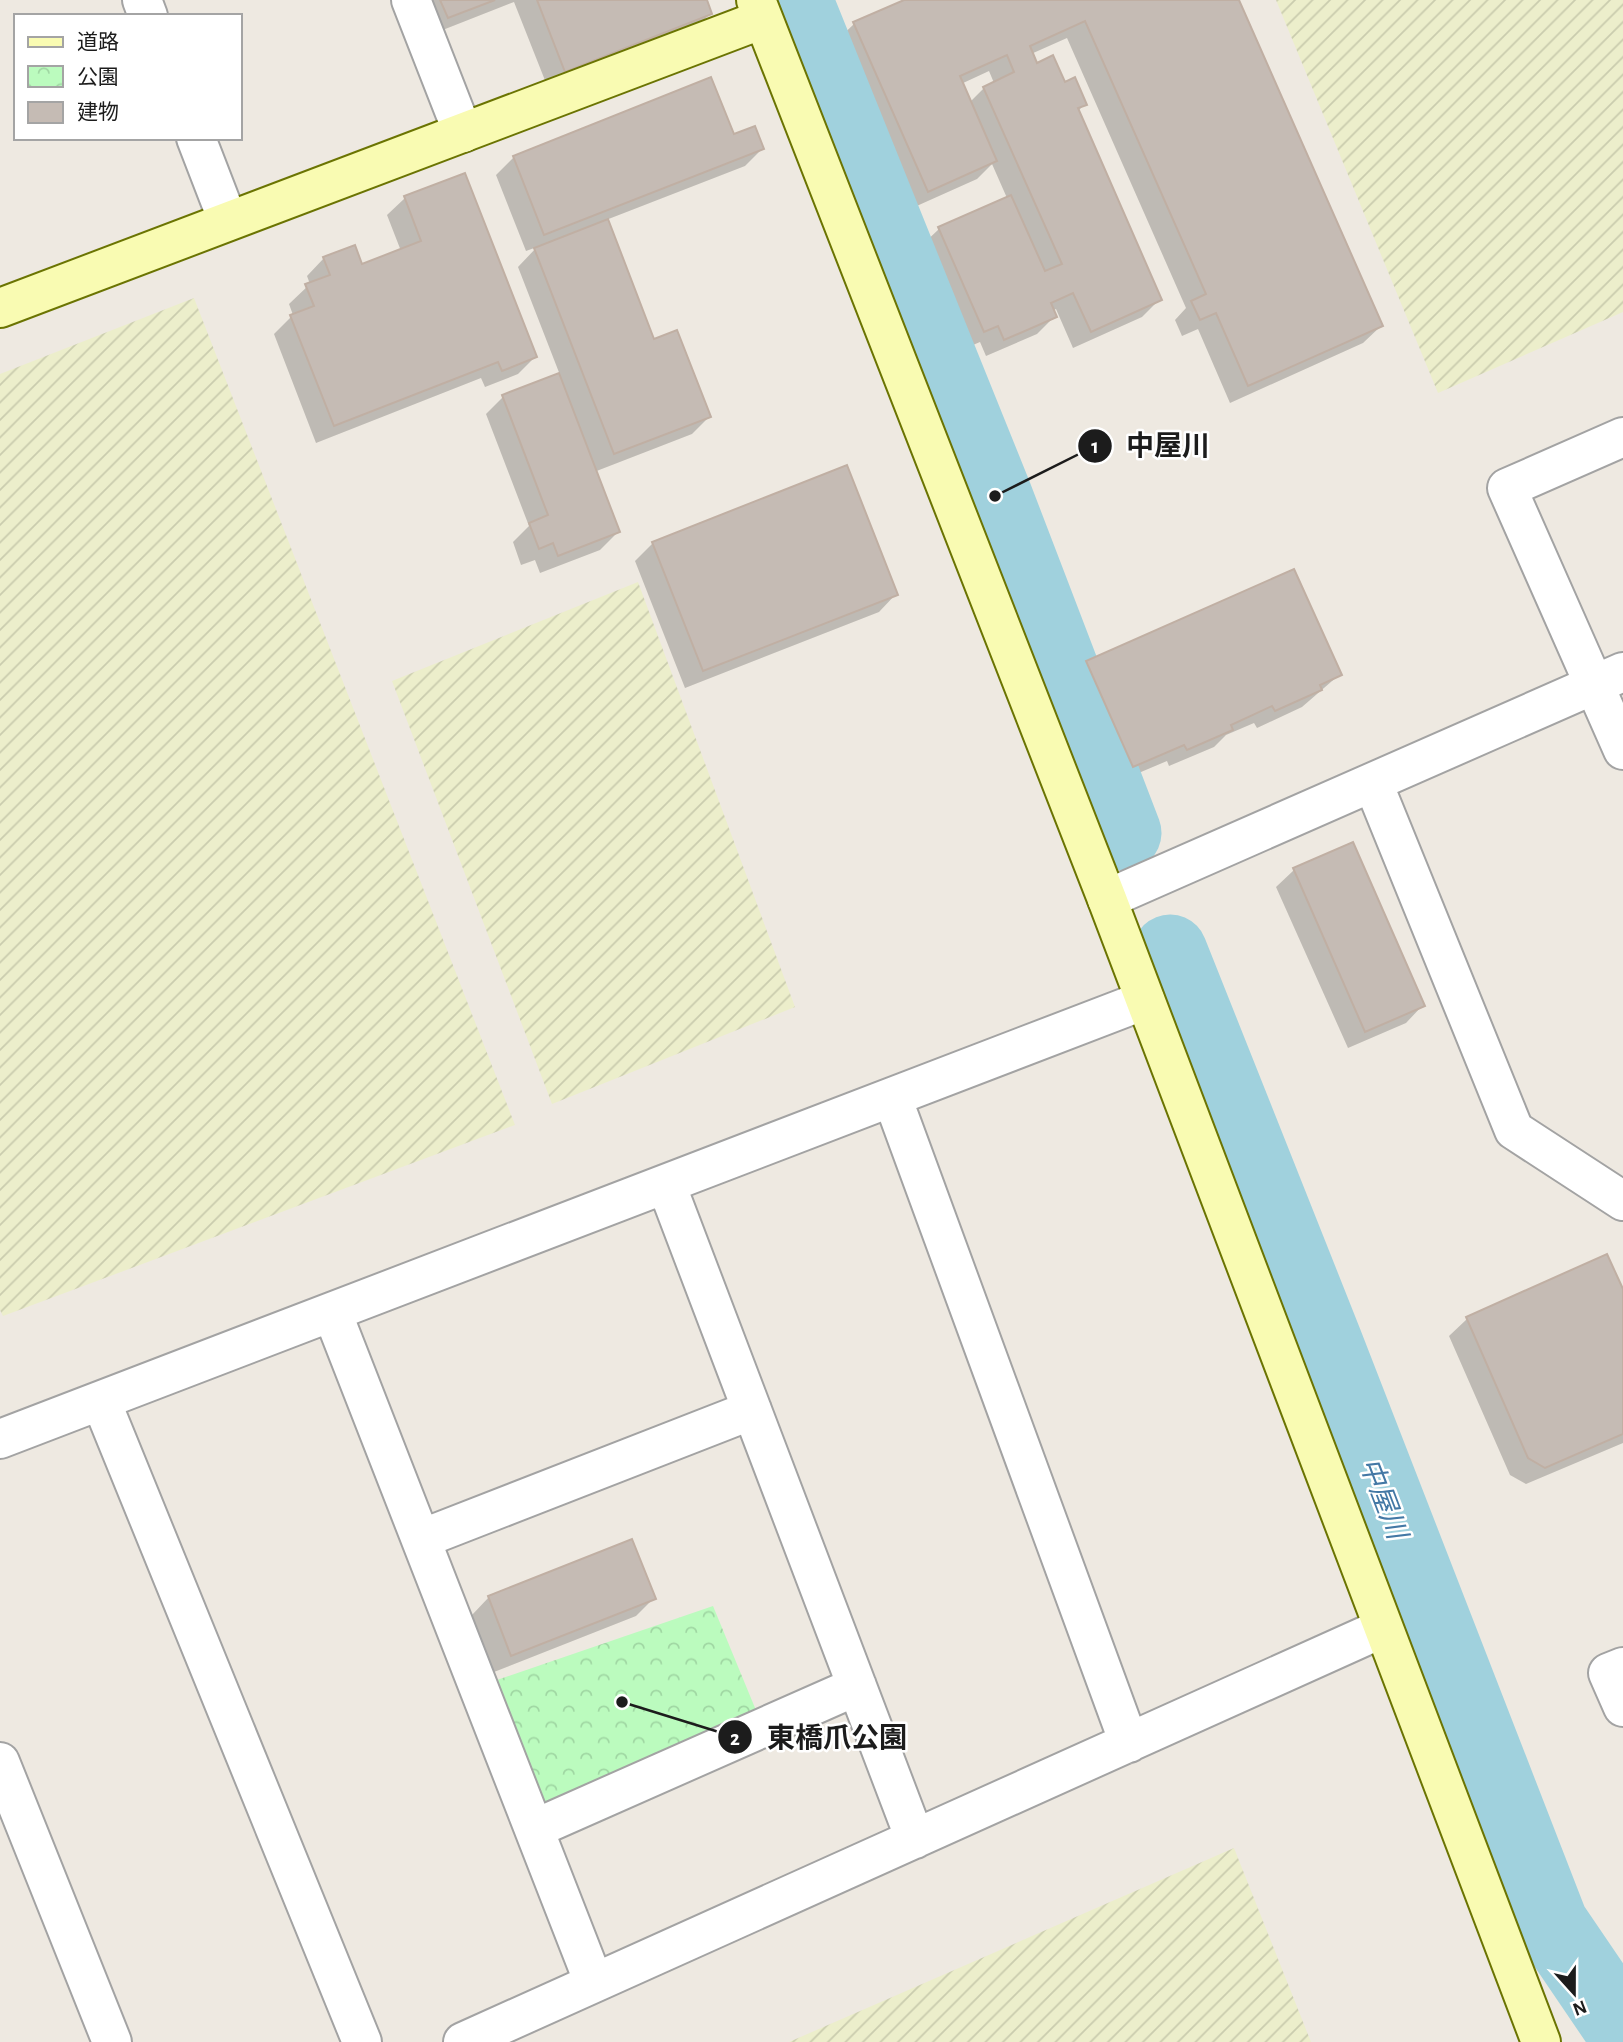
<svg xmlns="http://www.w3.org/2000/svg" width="1623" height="2042" font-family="'Alegreya Sans','Noto Sans JP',sans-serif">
  <defs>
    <pattern id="farmland-furrows" width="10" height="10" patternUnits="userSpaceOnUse" patternTransform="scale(1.75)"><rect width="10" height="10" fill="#eceecb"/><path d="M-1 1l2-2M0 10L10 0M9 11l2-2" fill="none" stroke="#caccae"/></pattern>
    <pattern id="park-crowns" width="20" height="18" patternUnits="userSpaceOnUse" patternTransform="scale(1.75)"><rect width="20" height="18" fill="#bbfbbe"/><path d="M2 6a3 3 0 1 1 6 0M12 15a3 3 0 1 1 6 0" fill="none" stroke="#a0d7a3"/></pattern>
  </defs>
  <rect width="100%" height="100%" fill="#eee9e1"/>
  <path fill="url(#farmland-furrows)" d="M 1276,0 L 1623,0 L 1623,312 L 1438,393 Z
    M 194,298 L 515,1125 L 3,1316 L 0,1310 L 0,374 Z
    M 638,582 L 795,1007 L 552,1104 L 392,681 Z
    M 1234,1848 L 1311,2042 L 789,2042 Z"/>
  <path fill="url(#park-crowns)" d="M 713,1606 L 760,1720 L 537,1820 L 485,1684 Z"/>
  <path fill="#0003" fill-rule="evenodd" d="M 416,0 L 705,0 L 710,14 L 693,31 L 548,88 L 514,2 L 430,35 Z
    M 908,0 L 1237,0 L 1381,326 L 1363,343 L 1230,403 L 1198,329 L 1182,336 L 1175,320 L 1186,308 L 1067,38 L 1031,54 L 1036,65 L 1064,84 L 1085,104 L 1077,112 L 1160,299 L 1142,317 L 1073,348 L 1056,309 L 1052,311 L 1055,316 L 1037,334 L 986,356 L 980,342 L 966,348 L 921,246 L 939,229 L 1007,198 L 992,164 L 977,179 L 910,209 L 836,41 L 854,24 ZM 989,71 L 994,83 L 984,88 L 969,103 L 961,84 Z
    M 733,136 L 762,149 L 745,166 L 606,220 L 653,341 L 709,417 L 692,434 L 594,472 L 618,532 L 600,550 L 540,573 L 535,560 L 521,565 L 513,542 L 529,526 L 486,414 L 503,397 L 560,375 L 518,267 L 537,247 L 526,251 L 496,175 L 514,157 Z
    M 405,198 L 535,357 L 518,374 L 485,387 L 481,378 L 316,443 L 274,334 L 293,315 L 289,304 L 310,284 L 307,276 L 324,258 L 361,266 L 401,251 L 387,215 Z
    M 653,543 L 896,594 L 879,612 L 685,688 L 635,561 Z
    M 1087,663 L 1339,675 L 1302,707 L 1257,728 L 1254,723 L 1226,735 L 1214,747 L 1169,766 L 1167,761 L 1115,783 L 1070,680 Z
    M 1294,870 L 1423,1005 L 1406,1023 L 1348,1048 L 1276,887 Z
    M 1623,1293 L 1623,1443 L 1526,1484 L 1510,1475 L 1449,1336 L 1467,1319 Z
    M 489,1597 L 654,1598 L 636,1616 L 494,1672 L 472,1615 Z"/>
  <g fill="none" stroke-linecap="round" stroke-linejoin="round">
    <path stroke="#a0d1dd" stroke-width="75" d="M 795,0 L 995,496 L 1124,833
      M 1170,952 L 1325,1342 L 1551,1924 L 1623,2030"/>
  </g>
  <path fill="#c5bbb4" stroke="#c0afa3" stroke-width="2" d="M 440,0 L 495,0 L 448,18 Z
    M 537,0 L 707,0 L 712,14 L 565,72 Z
    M 904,0 L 1239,0 L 1383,326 L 1248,386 L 1216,313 L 1200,320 L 1191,301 L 1206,294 L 1085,21 L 1030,46 L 1037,63 L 1053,55 L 1065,82 L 1075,77 L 1087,105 L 1078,108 L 1162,300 L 1091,332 L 1073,293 L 1051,303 L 1057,317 L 1004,340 L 998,326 L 984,332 L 938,227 L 1011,195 L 1045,271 L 1062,264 L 983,87 L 1014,72 L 1007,55 L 960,76 L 997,161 L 928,192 L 853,22 Z
    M 711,77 L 734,134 L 755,126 L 764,149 L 544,235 L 513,156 Z
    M 465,173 L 537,357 L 502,371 L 498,362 L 334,426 L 290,315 L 314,306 L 305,284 L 330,275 L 323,257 L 355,245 L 362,264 L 421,241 L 404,196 Z
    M 608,219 L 654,339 L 677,330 L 711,417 L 614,454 L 534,248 Z
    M 559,373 L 620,532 L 558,556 L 553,543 L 539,549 L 529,523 L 548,515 L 502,395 Z
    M 847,465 L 898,595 L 703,671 L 652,542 Z
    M 1294,569 L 1342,675 L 1320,685 L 1322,690 L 1275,711 L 1272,706 L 1231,725 L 1233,730 L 1187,750 L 1184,745 L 1133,767 L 1086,661 Z
    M 1353,842 L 1425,1006 L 1365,1032 L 1293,868 Z
    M 1607,1254 L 1623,1289 L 1623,1434 L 1545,1468 L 1528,1458 L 1466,1317 Z
    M 632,1539 L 656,1599 L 511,1656 L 488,1596 Z"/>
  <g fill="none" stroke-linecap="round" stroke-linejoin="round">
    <g stroke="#a3a3a3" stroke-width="42">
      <path id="street" d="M 142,0 L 148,16
        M 411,0 L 463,133
        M 196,138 L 228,221
        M 1623,437 L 1507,488 L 1623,750
        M 1373,783 L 1514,1130 L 1623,1201
        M 1107,899 L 1623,672
        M 892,1097 L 1129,1743
        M 666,1184 L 915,1839
        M 332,1312 L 594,1983
        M 101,1401 L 362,2042
        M 0,1439 L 1145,1000
        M 421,1539 L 752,1410
        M 1623,1667 L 1608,1673 L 1623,1707
        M 0,1762 L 112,2042
        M 534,1829 L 857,1686
        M 463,2042 L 1383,1628"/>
    </g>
    <g stroke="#6b7402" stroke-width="42">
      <path id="secondary" d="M 756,0 L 1107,899 L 1541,2042
        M 0,308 L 763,19"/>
    </g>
    <use href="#street" stroke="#fff" stroke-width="38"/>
    <use href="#secondary" stroke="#f9fbb2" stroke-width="38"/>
  </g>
  <g text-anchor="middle" stroke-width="5" stroke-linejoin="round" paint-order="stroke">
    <g font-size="28" font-style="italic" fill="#4378a5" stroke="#fff">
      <text transform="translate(1384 1498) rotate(69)" y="10">中屋川</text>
    </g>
  </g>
  <path fill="none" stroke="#1c1c1c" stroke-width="2.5" d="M995 496L1095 446M622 1702L735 1737"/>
  <g fill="#1c1c1c" stroke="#fff" stroke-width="2.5">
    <circle cx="995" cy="496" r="7"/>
    <circle cx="622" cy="1702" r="7"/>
    <circle cx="1095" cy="446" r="18"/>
    <circle cx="735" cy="1737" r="18"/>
  </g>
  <g font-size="21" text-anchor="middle" font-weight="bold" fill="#fff">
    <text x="1095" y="453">1</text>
    <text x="735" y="1745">2</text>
  </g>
  <g font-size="28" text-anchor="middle" font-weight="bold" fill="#1c1c1c" stroke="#fff" stroke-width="5" stroke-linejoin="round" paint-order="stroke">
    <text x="1168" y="455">中屋川</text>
    <text x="837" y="1747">東橋爪公園</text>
  </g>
  <rect x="14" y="14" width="228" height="126" fill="#ffffff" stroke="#a4a4a4" stroke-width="2"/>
  <rect x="28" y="37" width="35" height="10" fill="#f9fbb2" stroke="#a4a4a4" stroke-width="2"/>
  <text x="77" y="49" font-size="21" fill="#1c1c1c">道路</text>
  <rect x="28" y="66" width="35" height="21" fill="url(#park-crowns)" stroke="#a4a4a4" stroke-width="2"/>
  <text x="77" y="84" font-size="21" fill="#1c1c1c">公園</text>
  <rect x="28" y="102" width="35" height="21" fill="#c5bbb4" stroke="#a4a4a4" stroke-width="2"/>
  <text x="77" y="119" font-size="21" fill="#1c1c1c">建物</text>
  <g transform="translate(1574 1993) rotate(159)" stroke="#ffffff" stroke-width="5" paint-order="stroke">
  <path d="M0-5L12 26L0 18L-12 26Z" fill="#1c1c1c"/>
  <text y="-10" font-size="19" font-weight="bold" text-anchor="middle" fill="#1c1c1c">N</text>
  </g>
</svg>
